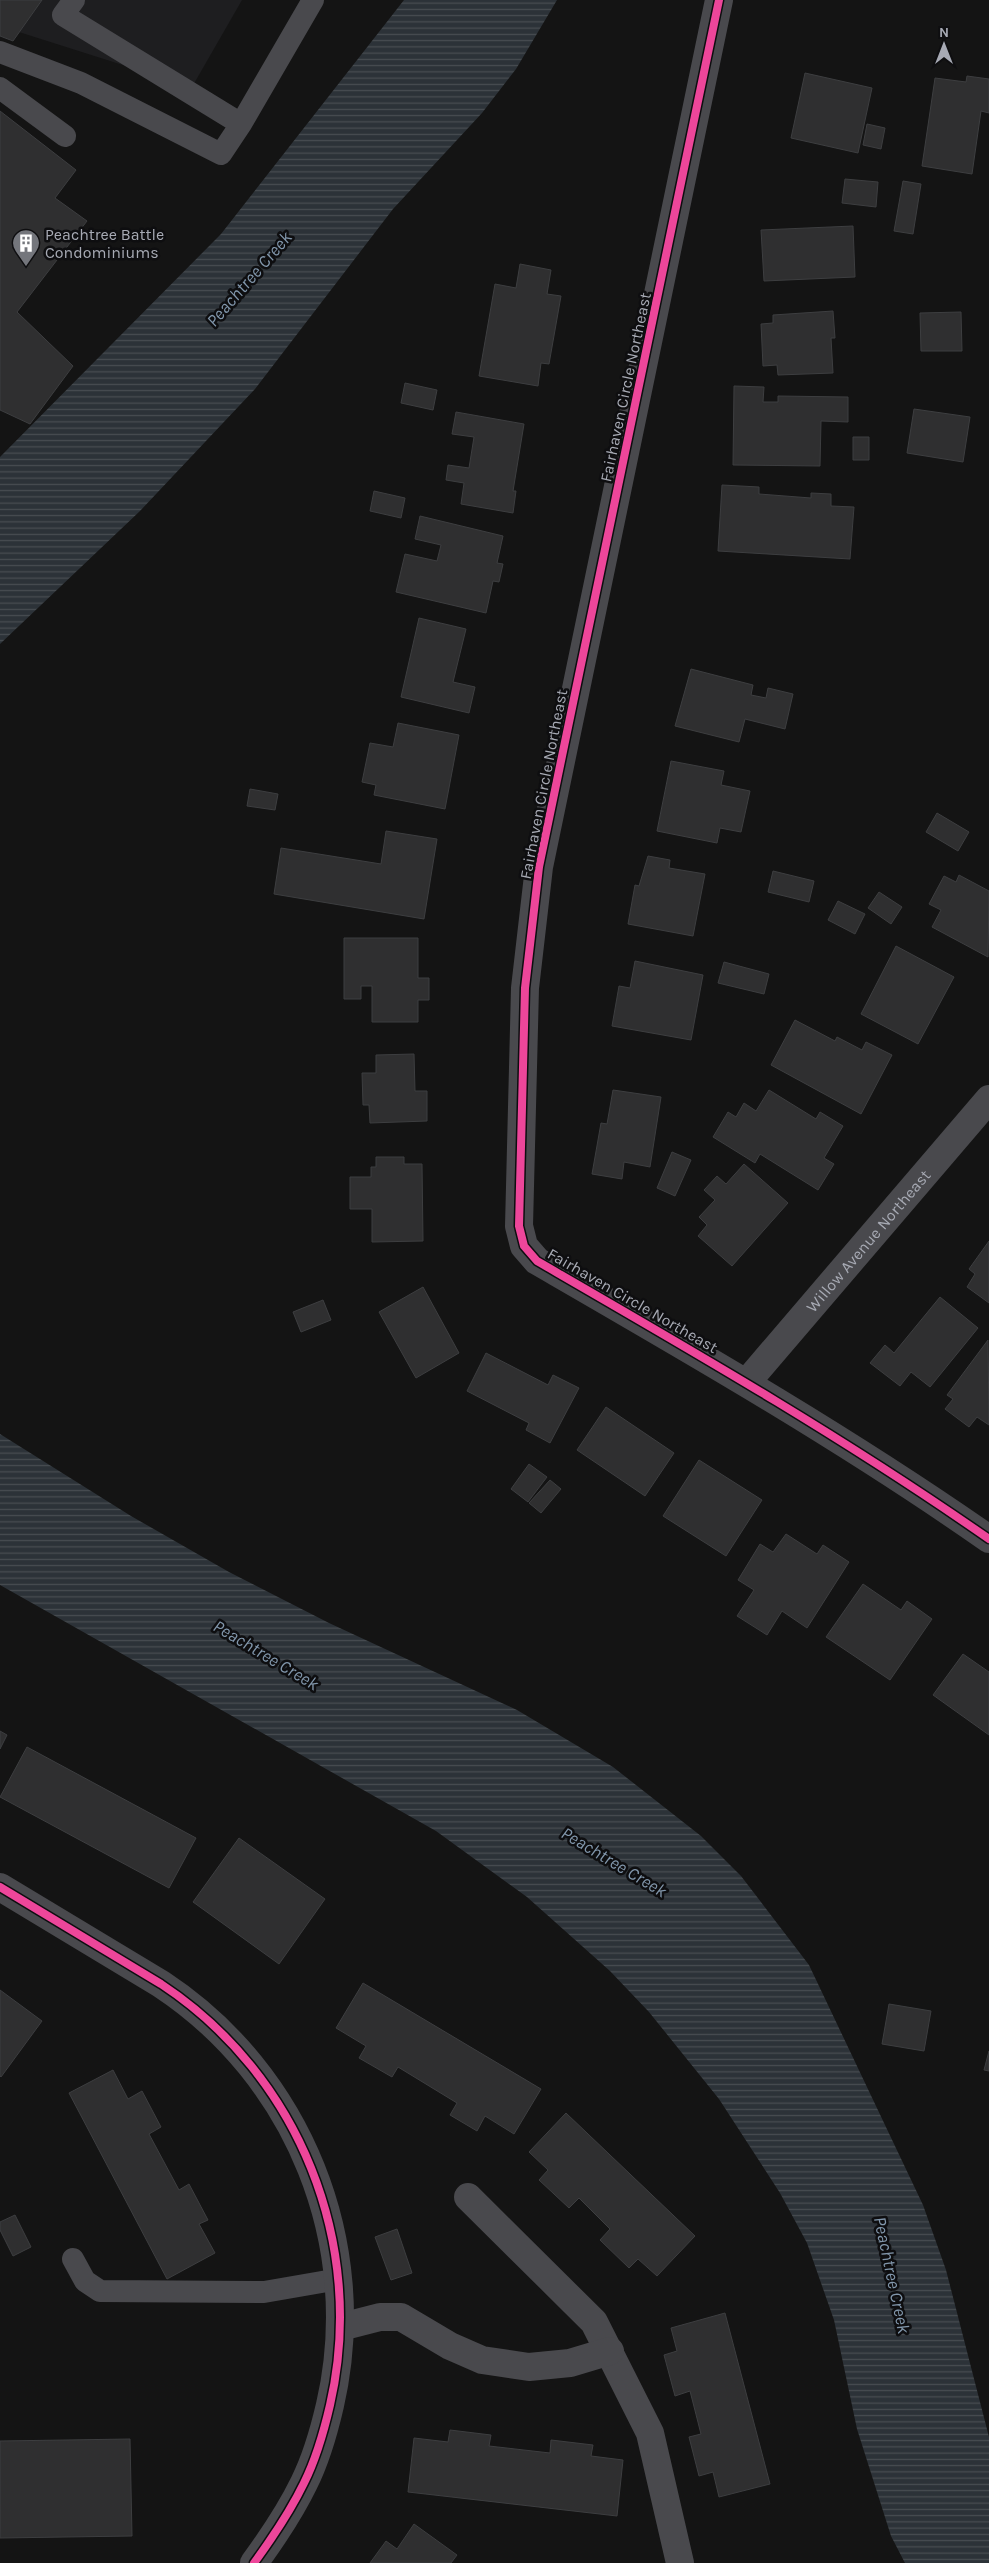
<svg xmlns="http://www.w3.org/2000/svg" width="989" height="2563" font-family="Karla,sans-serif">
  <defs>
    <pattern id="water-rules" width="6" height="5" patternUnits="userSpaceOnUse" patternTransform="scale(1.25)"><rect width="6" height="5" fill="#2c3238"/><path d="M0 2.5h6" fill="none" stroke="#484d52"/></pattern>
  </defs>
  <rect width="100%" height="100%" fill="#141414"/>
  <path fill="#1e1e20" d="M 0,0 L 242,0 L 192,87 L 0,26 Z"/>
  <path fill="url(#water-rules)" d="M 404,0 L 557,0 L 516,69 L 482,113 L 393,209 L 255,389 L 140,511 L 0,644 L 0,457 L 221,234 Z
    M 0,1434 L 131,1516 L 229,1572 L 329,1623 L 517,1710 L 613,1767 L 701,1836 L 741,1876 L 809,1965 L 923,2205 L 946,2270 L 989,2437 L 989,2563 L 905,2563 L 891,2536 L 857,2429 L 834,2320 L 807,2243 L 780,2193 L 719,2099 L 649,2012 L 610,1971 L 527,1897 L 436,1831 L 0,1585 Z"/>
  <path fill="#2f2f30" stroke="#3d3e40" d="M 0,0 L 42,0 L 13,41 L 0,36 Z
    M 805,73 L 872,88 L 858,153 L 791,138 Z
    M 967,76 L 989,79 L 989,113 L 981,111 L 972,174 L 922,166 L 935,78 L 966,82 Z
    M 0,111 L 76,170 L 55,198 L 87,221 L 17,312 L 73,366 L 30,424 L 0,410 Z
    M 867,124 L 885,128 L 881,149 L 863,145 Z
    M 845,179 L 878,182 L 876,207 L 842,203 Z
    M 903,181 L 921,184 L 913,234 L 894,231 Z
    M 853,226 L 855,277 L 764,281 L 761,230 Z
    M 520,264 L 551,270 L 547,294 L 561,296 L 549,364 L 541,363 L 538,386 L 479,376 L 495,284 L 516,288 Z
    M 833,311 L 835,338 L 831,338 L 833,373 L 778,375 L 777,365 L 763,366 L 761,324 L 773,323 L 773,315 Z
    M 961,312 L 962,351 L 921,351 L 920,313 Z
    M 405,383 L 437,390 L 433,410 L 401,403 Z
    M 734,386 L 764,387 L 763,402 L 778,402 L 778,396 L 848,397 L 848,422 L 821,421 L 820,466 L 733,465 Z
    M 914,409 L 970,417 L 963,462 L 907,453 Z
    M 456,412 L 524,424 L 513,491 L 516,491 L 513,513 L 461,504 L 464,483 L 446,480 L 448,465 L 469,468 L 474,437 L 452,434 Z
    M 853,437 L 869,437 L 869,460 L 853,460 Z
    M 722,485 L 759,487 L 759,494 L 811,498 L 811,493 L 831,494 L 831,506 L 854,507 L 850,559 L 718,551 Z
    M 374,491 L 405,498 L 401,518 L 370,511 Z
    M 420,516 L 503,536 L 497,563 L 503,564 L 499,582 L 493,581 L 486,613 L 396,592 L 405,554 L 437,561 L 441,545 L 415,539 Z
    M 419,618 L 466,629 L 453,682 L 475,687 L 469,713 L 401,697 Z
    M 691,669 L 753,685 L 751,695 L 766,698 L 768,688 L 793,694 L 785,729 L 745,719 L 739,742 L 675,726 Z
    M 398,723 L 459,735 L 445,809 L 374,795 L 376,785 L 362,782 L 370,743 L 393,747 Z
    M 671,761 L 724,771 L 721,785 L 750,791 L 741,832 L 720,828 L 717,843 L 657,831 Z
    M 250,789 L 278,794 L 275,810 L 247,806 Z
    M 937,813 L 969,832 L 958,851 L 926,832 Z
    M 386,831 L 437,839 L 424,919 L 274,894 L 281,848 L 381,864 Z
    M 648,856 L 670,860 L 669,868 L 705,874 L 693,936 L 628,924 L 635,885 L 639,886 Z
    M 773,871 L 814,881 L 809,902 L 768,892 Z
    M 959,875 L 989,891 L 988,957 L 932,927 L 941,910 L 929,904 L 944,876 L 956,882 Z
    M 879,892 L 902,907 L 891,924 L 868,908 Z
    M 838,901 L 865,914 L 855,934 L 828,920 Z
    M 344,938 L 418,938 L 418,978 L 429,978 L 429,1000 L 418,1000 L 418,1022 L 372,1022 L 372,986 L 361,986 L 361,999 L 344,999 Z
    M 896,946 L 954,977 L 918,1044 L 861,1014 Z
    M 635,961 L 703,975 L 691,1040 L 612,1026 L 619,986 L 630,988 Z
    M 724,962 L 769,974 L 764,994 L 718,983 Z
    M 795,1020 L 835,1041 L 837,1037 L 862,1050 L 866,1042 L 892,1055 L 861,1114 L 771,1065 Z
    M 414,1054 L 415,1091 L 427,1091 L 427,1121 L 370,1123 L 369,1105 L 363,1105 L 362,1073 L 376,1073 L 376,1055 Z
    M 613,1090 L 661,1097 L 650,1167 L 624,1162 L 622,1179 L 592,1174 L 601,1123 L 607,1124 Z
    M 769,1090 L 816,1119 L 820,1112 L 843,1126 L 824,1158 L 834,1164 L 818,1190 L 760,1154 L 755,1163 L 713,1137 L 728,1112 L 736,1117 L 744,1103 L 756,1111 Z
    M 672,1152 L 691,1160 L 675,1196 L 657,1188 Z
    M 376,1157 L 404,1157 L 404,1164 L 422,1164 L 423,1241 L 372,1242 L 372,1209 L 350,1209 L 350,1177 L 371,1177 L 371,1167 L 376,1167 Z
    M 744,1164 L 788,1203 L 732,1266 L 698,1236 L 707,1225 L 699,1217 L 715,1200 L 704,1190 L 717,1176 L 726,1184 Z
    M 989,1241 L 989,1303 L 967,1287 L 975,1274 L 969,1269 Z
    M 423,1287 L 459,1353 L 416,1378 L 379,1312 Z
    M 940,1297 L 978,1328 L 930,1387 L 911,1372 L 900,1386 L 870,1363 L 885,1345 L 894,1353 Z
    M 323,1300 L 331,1320 L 301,1332 L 293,1312 Z
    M 988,1340 L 989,1425 L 977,1417 L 969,1427 L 945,1409 L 953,1399 L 947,1395 Z
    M 486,1353 L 548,1385 L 553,1375 L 579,1388 L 550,1443 L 526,1430 L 529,1423 L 467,1391 Z
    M 606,1407 L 674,1453 L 645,1496 L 577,1450 Z
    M 699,1460 L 762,1500 L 726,1556 L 663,1516 Z
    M 529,1464 L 547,1477 L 528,1502 L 511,1489 Z
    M 550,1480 L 561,1489 L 541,1513 L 529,1503 Z
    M 786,1534 L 817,1554 L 823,1545 L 849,1562 L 807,1628 L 782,1611 L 767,1635 L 737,1616 L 754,1590 L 738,1580 L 760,1544 L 773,1552 Z
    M 863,1584 L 901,1610 L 907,1601 L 932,1619 L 890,1680 L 826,1637 Z
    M 963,1654 L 989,1672 L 989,1735 L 933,1695 Z
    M 0,1731 L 7,1735 L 0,1749 Z
    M 27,1747 L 196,1838 L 169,1888 L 0,1797 Z
    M 239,1838 L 325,1899 L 279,1964 L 193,1902 Z
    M 363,1983 L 541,2089 L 514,2134 L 485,2116 L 477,2131 L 450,2115 L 457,2103 L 398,2067 L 392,2077 L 359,2058 L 366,2046 L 336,2028 Z
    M 0,1990 L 42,2021 L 1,2077 L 0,2076 Z
    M 889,2004 L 931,2011 L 924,2051 L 882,2044 Z
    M 989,2051 L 989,2071 L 984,2070 Z
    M 113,2070 L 128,2099 L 142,2091 L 161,2127 L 149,2134 L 179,2190 L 189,2184 L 208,2220 L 199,2224 L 215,2253 L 167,2279 L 69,2093 Z
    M 566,2113 L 695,2236 L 657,2276 L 638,2259 L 629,2268 L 600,2240 L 610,2229 L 579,2198 L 569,2208 L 539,2180 L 548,2170 L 529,2152 Z
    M 15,2215 L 31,2247 L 13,2256 L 0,2230 L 0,2222 Z
    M 397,2229 L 412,2273 L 391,2280 L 375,2237 Z
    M 725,2313 L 770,2484 L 719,2497 L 713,2472 L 699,2476 L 689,2437 L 701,2434 L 690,2391 L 675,2396 L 664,2355 L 677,2351 L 671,2328 Z
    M 450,2430 L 491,2435 L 489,2446 L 550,2453 L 551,2440 L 593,2445 L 591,2456 L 623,2460 L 617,2516 L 408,2492 L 414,2438 L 448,2442 Z
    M 130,2439 L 132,2536 L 0,2538 L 0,2441 Z
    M 414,2524 L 457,2555 L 451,2563 L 370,2563 L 386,2541 L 397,2549 Z"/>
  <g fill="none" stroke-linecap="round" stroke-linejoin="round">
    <path stroke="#49494d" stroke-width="22" d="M 74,0 L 63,15 L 241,124
      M 0,52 L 81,83 L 221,154 L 241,124 L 313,0
      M 0,88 L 65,136
      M 73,2259 L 85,2281 L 100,2291 L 264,2292 L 339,2279"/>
    <g stroke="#49494d" stroke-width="28">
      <path d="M 719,0 L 539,867 L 525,988 L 519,1226 L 524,1246 L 537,1261 C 691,1350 843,1437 989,1539"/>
      <path id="s1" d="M 747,1382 L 989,1099"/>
      <path d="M 0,1887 L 161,1984 C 299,2075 367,2244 330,2405 C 324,2431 316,2459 304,2483 C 290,2512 273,2537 254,2563"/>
      <path d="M 468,2197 L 594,2322 L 650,2433 L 680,2563"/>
      <path d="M 341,2327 L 380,2317 L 401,2317 L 450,2346 L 482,2360 L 529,2367 L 570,2363 L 610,2351"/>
    </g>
    <g stroke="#0e0e10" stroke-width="11">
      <path id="cycleway" d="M 719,0 L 539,867 L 525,988 L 519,1226 L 524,1246 L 537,1261 C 691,1350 843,1437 989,1539
        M 0,1887 L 161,1984 C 299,2075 367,2244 330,2405 C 324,2431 316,2459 304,2483 C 290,2512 273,2537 254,2563"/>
    </g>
    <use href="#cycleway" stroke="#ed469a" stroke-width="8"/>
  </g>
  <defs>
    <g id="building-pin" transform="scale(1.4375)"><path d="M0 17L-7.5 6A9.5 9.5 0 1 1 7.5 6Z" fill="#74767c" stroke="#0e0e10"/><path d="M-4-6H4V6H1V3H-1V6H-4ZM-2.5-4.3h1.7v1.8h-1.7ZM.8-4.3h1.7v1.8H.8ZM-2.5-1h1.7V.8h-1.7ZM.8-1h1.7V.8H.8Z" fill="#fff"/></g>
  </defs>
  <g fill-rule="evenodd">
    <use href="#building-pin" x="26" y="243"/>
  </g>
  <g text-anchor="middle" stroke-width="5" stroke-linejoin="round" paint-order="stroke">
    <g font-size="16" fill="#a7aab4" stroke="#0e0e10" text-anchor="start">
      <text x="45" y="240">Peachtree Battle<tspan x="45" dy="18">Condominiums</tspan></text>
    </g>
    <g font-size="16" fill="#a7aab4" stroke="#0e0e10">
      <text transform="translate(625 387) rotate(-78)" y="6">Fairhaven Circle Northeast</text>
      <text transform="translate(543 784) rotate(-79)" y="6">Fairhaven Circle Northeast</text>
      <text dy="6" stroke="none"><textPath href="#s1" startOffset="186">Willow Avenue Northeast</textPath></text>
      <text transform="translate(633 1300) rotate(30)" y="6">Fairhaven Circle Northeast</text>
    </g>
    <g font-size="18" font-style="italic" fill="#8196ab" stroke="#0e0e10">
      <text transform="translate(249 279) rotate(-49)" y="6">Peachtree Creek</text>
      <text transform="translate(266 1655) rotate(31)" y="6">Peachtree Creek</text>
      <text transform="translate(614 1862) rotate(31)" y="6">Peachtree Creek</text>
      <text transform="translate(892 2275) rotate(78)" y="6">Peachtree Creek</text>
    </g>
  </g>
  <g transform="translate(944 45)" stroke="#0e0e10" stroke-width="4" paint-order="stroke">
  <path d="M0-4L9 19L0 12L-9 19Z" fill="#a7aab4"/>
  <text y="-8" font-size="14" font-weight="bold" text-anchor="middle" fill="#a7aab4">N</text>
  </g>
</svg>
